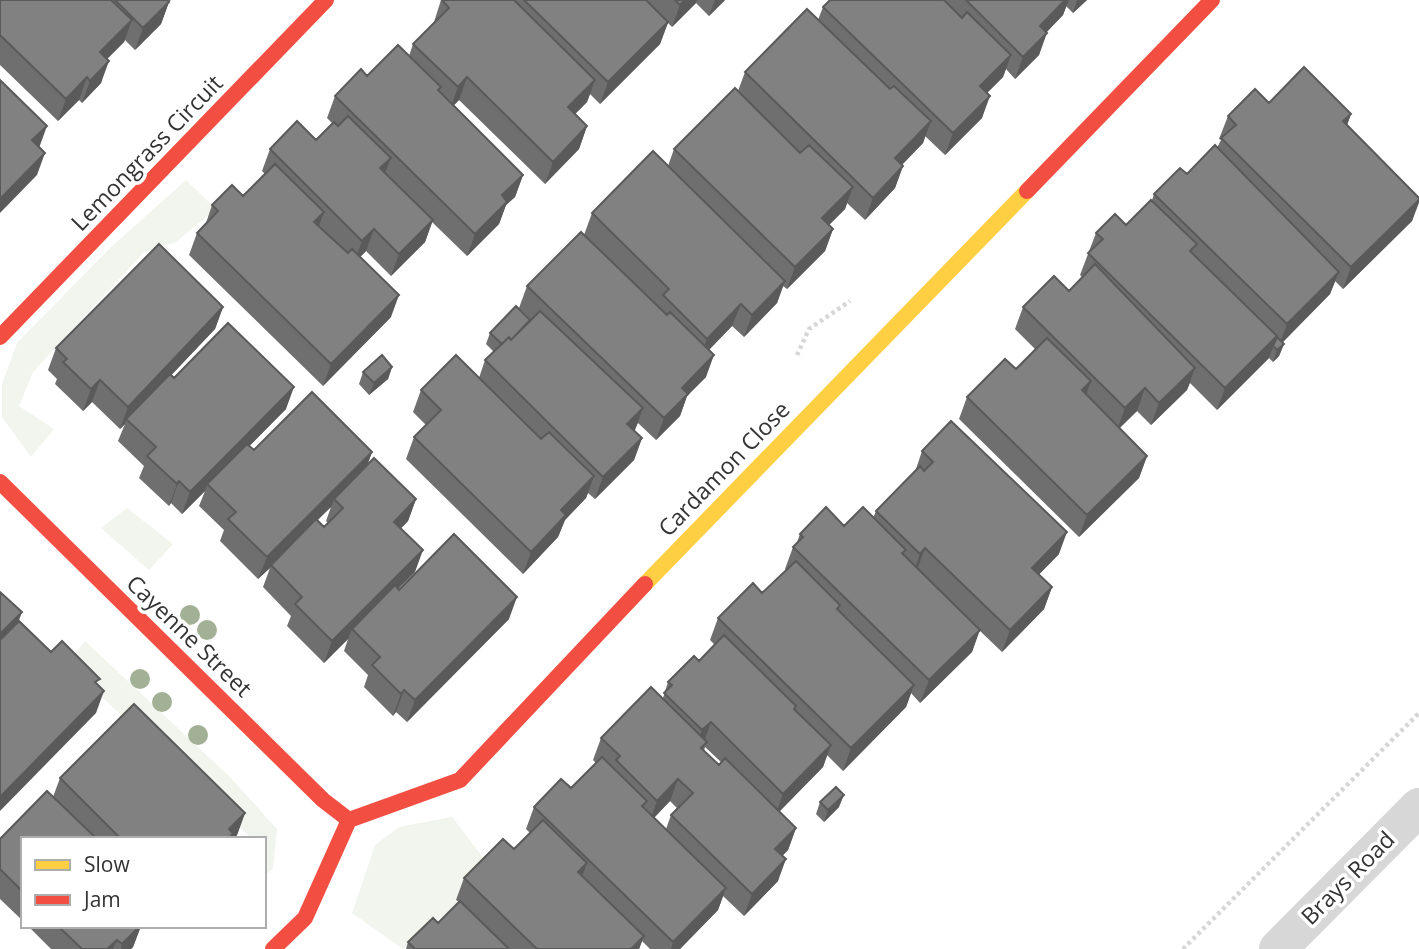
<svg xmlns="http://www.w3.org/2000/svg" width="1419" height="949" font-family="'Open Sans',sans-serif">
  <rect width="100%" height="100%" fill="#fff"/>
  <path fill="#f1f5ed" d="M 186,180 L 216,209 L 176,242 L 143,253 L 33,372 L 19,406 L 54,429 L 31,457 L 2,417 L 2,384 L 17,343 L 110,248 Z
    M 127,508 L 173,544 L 149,570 L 101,528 Z
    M 85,641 L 231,778 L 277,829 L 273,868 L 264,877 L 264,839 L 248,839 L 249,836 L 67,664 Z
    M 452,817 L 489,865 L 455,906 L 403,949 L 352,913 L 375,845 L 399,827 Z"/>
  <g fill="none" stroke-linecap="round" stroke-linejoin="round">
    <path stroke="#d6d6d6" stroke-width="4.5" stroke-dasharray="3.5 3.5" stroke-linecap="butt" d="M 797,355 L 809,329 L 850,301
      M 1183,949 L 1419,713"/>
    <path stroke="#d7d7d7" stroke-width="38" d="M 1278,949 L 1419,807"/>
    <path stroke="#ffcf43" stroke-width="16" d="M 645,584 L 1027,191"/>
    <path stroke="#f24e42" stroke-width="16" d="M 1027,191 L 1212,0
      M 0,337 L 326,0
      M 0,482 L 323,800 L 349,820
      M 273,949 L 305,918 L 349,820 L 460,780 L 645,584"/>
  </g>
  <g fill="#a2b095">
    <circle cx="190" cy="615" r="10"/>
    <circle cx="207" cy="630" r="10"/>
    <circle cx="140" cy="679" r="10"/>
    <circle cx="162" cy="702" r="10"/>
    <circle cx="198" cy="735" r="10"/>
  </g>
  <path fill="#6f6f6f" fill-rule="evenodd" d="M 0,0 L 171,0 L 169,2 L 161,24 L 135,50 L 125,40 L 124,42 L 107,59 L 101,83 L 82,103 L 79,100 L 58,121 L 0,65 Z
    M 441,0 L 725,0 L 709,16 L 696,3 L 672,27 L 668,23 L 660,44 L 600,104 L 590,94 L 587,102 L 575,114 L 587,126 L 579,149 L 545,184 L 459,100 L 454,105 L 523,175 L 515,197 L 506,205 L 499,224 L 467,256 L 432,222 L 425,242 L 391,276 L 366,251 L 360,257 L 391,317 L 323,386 L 189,255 L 197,233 L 206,223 L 212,205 L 243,196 L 265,174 L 262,171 L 270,149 L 316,140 L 332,123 L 327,118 L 335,96 L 367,76 L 409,56 L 413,44 L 434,22 Z
    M 830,0 L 1087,0 L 1073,13 L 1066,6 L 1063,15 L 1046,33 L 1039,55 L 1015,79 L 1006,69 L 1003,77 L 987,93 L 982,118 L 945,155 L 925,136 L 923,143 L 902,165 L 903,166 L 895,188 L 865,220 L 847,203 L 845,209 L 829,225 L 833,229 L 825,251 L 787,289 L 783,286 L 777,303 L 744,337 L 732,326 L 709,350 L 706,377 L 687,396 L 680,416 L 656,440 L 638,423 L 634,431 L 642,438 L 634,460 L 595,499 L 588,493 L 586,498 L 565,520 L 558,537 L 523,574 L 406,459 L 414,437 L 426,425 L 413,412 L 421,390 L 479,378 L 485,360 L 494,352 L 486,344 L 490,333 L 531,320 L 519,308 L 527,286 L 584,235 L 592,213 L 668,166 L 674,149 L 738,91 L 745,72 L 818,20 L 823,7 Z
    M 1269,103 L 1351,114 L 1347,125 L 1419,198 L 1419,203 L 1412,221 L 1343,289 L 1335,281 L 1330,294 L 1282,343 L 1284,344 L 1279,356 L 1273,362 L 1269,358 L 1217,410 L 1190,383 L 1187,390 L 1151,425 L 1137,411 L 1120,428 L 1147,456 L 1139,478 L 1079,537 L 959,419 L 967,397 L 1016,369 L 1035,349 L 1015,329 L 1023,307 L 1069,291 L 1082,277 L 1080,275 L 1096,233 L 1126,225 L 1152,200 L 1154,194 L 1187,174 L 1217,148 L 1221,140 L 1219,139 L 1228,116 Z
    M 223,307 L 215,329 L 171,375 L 174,378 L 286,409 L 249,446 L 254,450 L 372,452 L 367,466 L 416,499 L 408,521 L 401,528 L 415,572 L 398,589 L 509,619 L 407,722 L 396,712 L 393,716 L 364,687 L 368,675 L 344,651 L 348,639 L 324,663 L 287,626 L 291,616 L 263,587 L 270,568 L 258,579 L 220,541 L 224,530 L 199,506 L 205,491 L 182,514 L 171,503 L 169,506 L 139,478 L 144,466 L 118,441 L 125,424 L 120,429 L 92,402 L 83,411 L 55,384 L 57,379 L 48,370 L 56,348 ZM 331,507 L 326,521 L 328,523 L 324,527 L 317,520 Z
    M 392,367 L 388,379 L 369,395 L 359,384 L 363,372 Z
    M 922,451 L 1059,554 L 1039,574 L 1052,587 L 1044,609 L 1002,652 L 979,630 L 972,652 L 920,703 L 911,693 L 906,707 L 843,771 L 827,755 L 823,767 L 779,812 L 796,828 L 788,850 L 782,856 L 778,881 L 744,916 L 723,896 L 718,910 L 680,949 L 650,949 L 642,941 L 639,949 L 406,949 L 408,942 L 438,923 L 459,902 L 456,900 L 464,878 L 514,849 L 530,833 L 526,829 L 534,807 L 571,788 L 596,763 L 593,760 L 601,738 L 663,698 L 668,682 L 699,661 L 715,645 L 710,640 L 718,618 L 762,593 L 786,570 L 785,569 L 793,547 L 796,545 L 800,534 L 844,526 L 873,518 L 876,511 L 915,472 ZM 705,747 L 721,762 L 719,765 L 704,751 ZM 670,801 L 677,808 L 671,815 L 666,829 L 654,818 Z
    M 60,778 L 245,813 L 237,835 L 234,839 L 23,839 L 23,921 L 0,899 L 0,839 L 53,797 Z
    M 820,802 L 839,807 L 824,822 L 816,814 Z
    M 28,926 L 141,926 L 133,947 L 131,949 L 51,949 Z"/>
  <path fill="#5a5a5a" d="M 685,0 L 697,0 L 696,3 L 672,27 L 680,5 Z
    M 715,0 L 725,0 L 709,16 Z
    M 1065,0 L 1069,0 L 1063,15 L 1031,48 L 1040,26 Z
    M 1077,0 L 1087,0 L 1073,13 Z
    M 169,2 L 161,24 L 135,50 L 143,28 Z
    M 132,20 L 124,42 L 92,74 L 100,52 Z
    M 668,22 L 660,44 L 600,104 L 608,82 Z
    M 1047,33 L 1039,55 L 1015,79 L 1023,57 Z
    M 1011,55 L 1003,77 L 972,108 L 980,86 Z
    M 109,61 L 101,83 L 82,103 L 90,81 Z
    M 87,77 L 79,100 L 58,121 L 66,99 Z
    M 467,77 L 459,100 L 450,109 L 458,87 Z
    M 595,80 L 587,102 L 560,129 L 568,107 Z
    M 990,96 L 982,118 L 945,155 L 953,133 Z
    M 1351,114 L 1343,136 L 1343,121 Z
    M 931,121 L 923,143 L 887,180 L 895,158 Z
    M 47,126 L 39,148 L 32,140 Z
    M 587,126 L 579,149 L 545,184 L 553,162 Z
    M 45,153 L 37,175 L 0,213 L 0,199 Z
    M 391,158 L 382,180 L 380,168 Z
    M 903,166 L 895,188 L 865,220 L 873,198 Z
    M 523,175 L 515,197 L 506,205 L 499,224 L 467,256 L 475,234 L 502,195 Z
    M 853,187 L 845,209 L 814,240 L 822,218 Z
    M 1419,200 L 1412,221 L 1343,289 L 1351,267 Z
    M 324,212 L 316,234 L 314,222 Z
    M 433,220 L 425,242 L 391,276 L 399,254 Z
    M 374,229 L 366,251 L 354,263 L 362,241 Z
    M 833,229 L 825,251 L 787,289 L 795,267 Z
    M 1339,272 L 1330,294 L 1279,346 L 1287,324 Z
    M 785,281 L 777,303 L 744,337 L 752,315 Z
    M 399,295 L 391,317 L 323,386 L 331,364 Z
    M 741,304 L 732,326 L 698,361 L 707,339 Z
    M 223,307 L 215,329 L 128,421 L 126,419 L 125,424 L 120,429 L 128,407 Z
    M 1277,336 L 1269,358 L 1217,410 L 1225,388 Z
    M 1284,344 L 1279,356 L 1273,362 L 1277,350 Z
    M 714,355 L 706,377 L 687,396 L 680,416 L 656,440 L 664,418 L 682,388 Z
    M 392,367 L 388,379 L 369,395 L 374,383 Z
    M 1195,368 L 1187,390 L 1151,425 L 1159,403 Z
    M 100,380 L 92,402 L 83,411 L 91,389 Z
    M 1091,381 L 1083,403 L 1082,390 Z
    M 294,387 L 286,409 L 210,486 L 207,484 L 205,491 L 182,514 L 190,492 Z
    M 1145,388 L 1137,411 L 1117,430 L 1125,408 Z
    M 643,408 L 635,430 L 619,446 L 627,424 Z
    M 642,438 L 634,460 L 595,499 L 603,477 Z
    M 372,452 L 364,474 L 334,499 L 331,507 L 271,566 L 271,565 L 270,568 L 258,579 L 267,557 Z
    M 1147,456 L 1139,478 L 1079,537 L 1087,515 Z
    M 594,476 L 586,498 L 565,520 L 558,537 L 523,574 L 531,552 L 561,510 Z
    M 179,481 L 171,503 L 169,506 L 177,484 Z
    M 416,499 L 408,521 L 386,544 L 394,522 Z
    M 1067,532 L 1059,554 L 1024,590 L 1032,568 Z
    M 925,548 L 917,570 L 912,576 L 920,554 Z
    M 423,550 L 415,572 L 355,632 L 352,629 L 348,639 L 324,663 L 332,641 Z
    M 1052,587 L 1044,609 L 1002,652 L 1010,630 Z
    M 517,597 L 509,619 L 407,722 L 415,700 Z
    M 22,612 L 14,634 L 0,648 L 0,634 Z
    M 980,630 L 972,652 L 920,703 L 929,680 Z
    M 914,685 L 906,707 L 843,771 L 851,748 Z
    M 404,690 L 396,712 L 393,716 L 401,694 Z
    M 104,691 L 96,713 L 0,811 L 0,797 Z
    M 711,722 L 703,744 L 694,752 L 702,730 Z
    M 831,745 L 823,767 L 775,816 L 783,794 Z
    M 678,779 L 670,801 L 649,823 L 657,801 Z
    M 844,795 L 839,807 L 824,822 L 828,810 Z
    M 245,813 L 237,835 L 234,839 L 226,839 L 229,829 Z
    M 796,828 L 788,850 L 767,871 L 775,849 Z
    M 786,859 L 778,881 L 744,916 L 752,894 Z
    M 587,863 L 579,885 L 578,872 Z
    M 726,888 L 718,910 L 680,949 L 671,949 L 673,942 Z
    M 141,926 L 133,947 L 131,949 L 121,949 L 122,944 Z
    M 644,936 L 639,949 L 631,949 Z
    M 117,940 L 113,949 L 107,949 Z"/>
  <path fill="#818181" stroke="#5a5a5a" stroke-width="2" d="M 0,0 L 111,0 L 132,20 L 100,52 L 109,61 L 90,81 L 87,77 L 66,99 L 0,35 Z
    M 115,0 L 167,0 L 169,2 L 143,28 Z
    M 442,0 L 514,0 L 595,80 L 568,107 L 587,126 L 553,162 L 467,77 L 458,87 L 413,44 L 449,8 Z
    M 524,0 L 646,0 L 668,22 L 608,82 Z
    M 675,0 L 685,0 L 680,5 Z
    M 830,0 L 944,0 L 962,18 L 967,12 L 1011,55 L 980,86 L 990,96 L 953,133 L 823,7 Z
    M 966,0 L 1065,0 L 1040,26 L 1047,33 L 1023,57 Z
    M 807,9 L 890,89 L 894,86 L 931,121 L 895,158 L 903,166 L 873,198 L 745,72 Z
    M 398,45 L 441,87 L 438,90 L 523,175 L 502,195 L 507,202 L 475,234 L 335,96 L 361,69 L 367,76 Z
    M 1304,67 L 1351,114 L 1343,121 L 1419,198 L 1419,200 L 1351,267 L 1221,138 L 1236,125 L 1228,116 L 1255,89 L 1269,103 Z
    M 0,80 L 47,126 L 32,140 L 45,153 L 0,199 Z
    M 735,88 L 800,153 L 809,145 L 853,187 L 822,218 L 833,229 L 795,267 L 674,149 Z
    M 348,116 L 391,158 L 380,168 L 433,220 L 399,254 L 374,229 L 362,241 L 270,149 L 297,121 L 316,140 L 334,122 L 338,126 Z
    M 1215,145 L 1339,272 L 1287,324 L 1154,194 L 1180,168 L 1187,174 Z
    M 653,151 L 785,281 L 752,315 L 741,304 L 707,339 L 663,295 L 669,289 L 592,213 Z
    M 275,164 L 324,212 L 314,222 L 348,253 L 352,249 L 399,295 L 331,364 L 197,233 L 218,211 L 212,205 L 232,185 L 243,196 Z
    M 1151,200 L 1197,244 L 1190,251 L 1277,336 L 1225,388 L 1088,253 L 1103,239 L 1096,233 L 1115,214 L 1126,225 Z
    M 581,232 L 667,315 L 670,312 L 714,355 L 682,388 L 688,394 L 664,418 L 527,286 Z
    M 159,244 L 223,307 L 128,407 L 100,380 L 91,389 L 63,362 L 67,359 L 56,348 Z
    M 1095,264 L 1195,368 L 1159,403 L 1145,388 L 1125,408 L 1023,307 L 1054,276 L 1069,291 Z
    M 516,306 L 530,320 L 511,340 L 509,337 L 502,344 L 490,333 Z
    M 540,311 L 643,408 L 627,424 L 642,438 L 603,477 L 485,360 L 509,337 L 511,340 Z
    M 228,323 L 294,387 L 190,492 L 179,481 L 177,484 L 147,456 L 156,447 L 126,419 L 170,374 L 174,378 Z
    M 1277,337 L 1284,344 L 1277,350 L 1273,346 Z
    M 1047,338 L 1091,381 L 1082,390 L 1147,456 L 1087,515 L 967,397 L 1005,359 L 1016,369 Z
    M 382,355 L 392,367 L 374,383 L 363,372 Z
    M 456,355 L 541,439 L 549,432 L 594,476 L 561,510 L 566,515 L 531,552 L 414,437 L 441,410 L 421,390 Z
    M 312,392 L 372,452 L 267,557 L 228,519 L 236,512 L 207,484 L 247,444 L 254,450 Z
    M 951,421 L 1067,532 L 1032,568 L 1052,587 L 1010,630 L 925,548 L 920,554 L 876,511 L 920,466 L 924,471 L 933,462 L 922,451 Z
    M 374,458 L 416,499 L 394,522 L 423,550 L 332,641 L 295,604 L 302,597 L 271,565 L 316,519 L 324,527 L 343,508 L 334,499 Z
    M 826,507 L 844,526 L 863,507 L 906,550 L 902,553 L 980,630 L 929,680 L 793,547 L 803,537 L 800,534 Z
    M 454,534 L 517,597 L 415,700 L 404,690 L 401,694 L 372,665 L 380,657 L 352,629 L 395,585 L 399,590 Z
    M 796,561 L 840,605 L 837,609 L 914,685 L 851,748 L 718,618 L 753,583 L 762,593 Z
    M 0,592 L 22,612 L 0,634 Z
    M 19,621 L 51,652 L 62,641 L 100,679 L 95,682 L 104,691 L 0,797 L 0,640 Z
    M 724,635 L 796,706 L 794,709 L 831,745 L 783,794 L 711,722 L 702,730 L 664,693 L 672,685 L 668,682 L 694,656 L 699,661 Z
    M 651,687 L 707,742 L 701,748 L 719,765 L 725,758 L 796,828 L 775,849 L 786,859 L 752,894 L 671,815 L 693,793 L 678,779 L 657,801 L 616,760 L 620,756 L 601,738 Z
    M 134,704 L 245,813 L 229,829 L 233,834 L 228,839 L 121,839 L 60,778 Z
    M 602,757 L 647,801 L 642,806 L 726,888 L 673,942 L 534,807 L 561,779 L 571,788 Z
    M 836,787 L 844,795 L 828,810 L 820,802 Z
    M 47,791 L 97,839 L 23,839 L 23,892 L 0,869 L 0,839 Z
    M 543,820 L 587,863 L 578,872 L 644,936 L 631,949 L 537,949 L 464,878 L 503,839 L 514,849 Z
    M 460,901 L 509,949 L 415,949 L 408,942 L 433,918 L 438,923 Z
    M 58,926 L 140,926 L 122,944 L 117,940 L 107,949 L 82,949 Z"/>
  <g text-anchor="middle" stroke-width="7" stroke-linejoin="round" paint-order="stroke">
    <g font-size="23" fill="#333" stroke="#fff">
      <text transform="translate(147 153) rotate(-46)" y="8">Lemongrass Circuit</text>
      <text transform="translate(724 469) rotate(-46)" y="8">Cardamon Close</text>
      <text transform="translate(189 636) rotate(44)" y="8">Cayenne Street</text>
      <text transform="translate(1348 878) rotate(-45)" y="8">Brays Road</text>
    </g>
  </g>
  <rect x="21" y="837" width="245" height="91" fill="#ffffff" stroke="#adadad" stroke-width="2"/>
  <rect x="35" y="860" width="35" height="10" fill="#ffcf43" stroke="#adadad" stroke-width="2"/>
  <text x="84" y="872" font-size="21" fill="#333333">Slow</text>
  <rect x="35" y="895" width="35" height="10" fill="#f24e42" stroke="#adadad" stroke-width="2"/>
  <text x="84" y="907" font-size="21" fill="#333333">Jam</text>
</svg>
